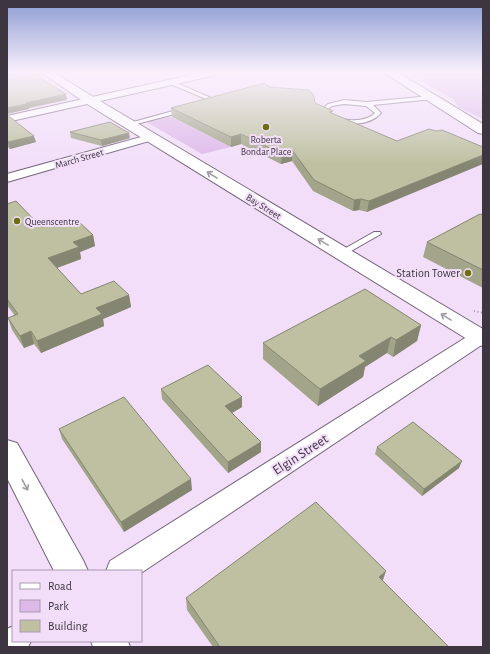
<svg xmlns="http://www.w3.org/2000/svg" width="490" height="654" font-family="'Alegreya Sans',sans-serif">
  <rect width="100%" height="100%" fill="#f2def9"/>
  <path fill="#ddb9e9" d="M 421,72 L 483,72 L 483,119 L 458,107 L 454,100 L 411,75 Z
    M 165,114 L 231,147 L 202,154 L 143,120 Z"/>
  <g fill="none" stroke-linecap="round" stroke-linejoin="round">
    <g stroke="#74637a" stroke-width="2">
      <path id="lane" d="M 168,81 L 172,81 L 218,101 L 213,104 L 209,104 L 208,103 L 211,101 L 168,83 Z
        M 431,96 L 433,97 L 433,99 L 373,105 L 381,113 C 367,129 333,126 321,110 L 328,104 L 344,100 L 366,102 ZM 344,104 L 366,106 L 375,113 C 364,124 337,122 327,110 L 332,106 Z
        M 184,108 L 186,109 L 186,111 L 129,126 L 126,124 Z
        M 374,232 L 380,232 L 381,234 L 344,255 L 338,255 L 337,253 Z"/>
    </g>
    <g stroke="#74637a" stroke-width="2">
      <path id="street" d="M 23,72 L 41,72 L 39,74 L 7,81 L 7,75 Z
        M 204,72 L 221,72 L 216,75 L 7,122 L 7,116 Z
        M 152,134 L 156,135 L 158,137 L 156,139 L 7,182 L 7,174 Z
        M 480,331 L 483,331 L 483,344 L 141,573 L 141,571 L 106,571 L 110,561 L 473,333 Z
        M 13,626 L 13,641 L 31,641 L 28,647 L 7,647 L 7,629 Z"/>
    </g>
    <g stroke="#74637a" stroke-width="2">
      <path id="secondary" d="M 41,72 L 53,72 L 95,98 L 483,329 L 483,346 L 475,344 L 87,104 Z
        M 383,72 L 396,72 L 404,76 L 483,124 L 483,134 L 478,133 Z
        M 7,440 L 17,443 L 83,560 L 88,571 L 54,571 L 7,478 Z
        M 91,641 L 128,641 L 130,647 L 93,647 Z"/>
    </g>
    <path stroke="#a697ab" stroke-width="2" stroke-dasharray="1 2.5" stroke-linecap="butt" d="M 474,311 L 483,313"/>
    <use href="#lane" fill="#fff" fill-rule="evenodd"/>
    <use href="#street" fill="#fff" fill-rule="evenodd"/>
    <use href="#secondary" fill="#fff" fill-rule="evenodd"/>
  </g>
  <path fill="#a3a58a" d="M 269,87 L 315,103 L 332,113 L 397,141 L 367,212 L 359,210 L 353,211 L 313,191 L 292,161 L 281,164 L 241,144 L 231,147 L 172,117 L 171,108 Z
    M 7,117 L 36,142 L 10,149 L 7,146 Z
    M 70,132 L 130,138 L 102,146 L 71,138 Z
    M 7,204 L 41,227 L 66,223 L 93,235 L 95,246 L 80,252 L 81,259 L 57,268 L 81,294 L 129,295 L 131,307 L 103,319 L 104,326 L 41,353 L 34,344 L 24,348 L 12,330 L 8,318 L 15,316 L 7,305 Z
    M 483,215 L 483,288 L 423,257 L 427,242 Z
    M 421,325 L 417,341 L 393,357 L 387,353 L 365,367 L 363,377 L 318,406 L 263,359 L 263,343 Z
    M 161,389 L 242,407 L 232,413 L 261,442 L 261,452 L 228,473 L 162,399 Z
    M 59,429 L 192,490 L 124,532 L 62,439 Z
    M 377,447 L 459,468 L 422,496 L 375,454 Z
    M 383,581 L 449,647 L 213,647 L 187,610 L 186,598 Z"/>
  <path fill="#858671" d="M 66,94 L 67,100 L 29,108 L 29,109 L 7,114 L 7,108 L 26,103 Z
    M 129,133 L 130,138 L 102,146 L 101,140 Z
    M 241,134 L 241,144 L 231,147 L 231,137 Z
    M 34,136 L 36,142 L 10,149 L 8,142 Z
    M 292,150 L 292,161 L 281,164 L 282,154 Z
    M 483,155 L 483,164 L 367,212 L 369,201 Z
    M 361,199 L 359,210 L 353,211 L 354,200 Z
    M 93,235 L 95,246 L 80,252 L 81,259 L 51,270 L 48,258 L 73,242 Z
    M 129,295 L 131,307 L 103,319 L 104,326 L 41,353 L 37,341 L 96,308 Z
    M 421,325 L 417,341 L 393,357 L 396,340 Z
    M 31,331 L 34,344 L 24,348 L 20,336 Z
    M 391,337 L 387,353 L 365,367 L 363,377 L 318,406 L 320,389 L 359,356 Z
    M 242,397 L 242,407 L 225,417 L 225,406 Z
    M 261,442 L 261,452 L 228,473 L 228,462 Z
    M 462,461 L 459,468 L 422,496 L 424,489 Z
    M 191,479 L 192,490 L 124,532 L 121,522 Z
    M 386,571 L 382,583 L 379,577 Z"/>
  <path fill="#bec0a1" stroke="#858671" d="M 31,72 L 66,94 L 26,103 L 27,104 L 7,108 L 7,76 Z
    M 265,83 L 269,87 L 308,90 L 312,93 L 314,97 L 315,103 L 333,111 L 329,112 L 397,141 L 429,129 L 436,131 L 442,130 L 483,147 L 483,155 L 369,201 L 361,199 L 354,200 L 314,180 L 292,150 L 282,154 L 241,134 L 231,137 L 171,108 Z
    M 7,117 L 10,117 L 34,136 L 8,142 L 7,141 Z
    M 110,122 L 129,133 L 101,140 L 70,132 Z
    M 16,201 L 41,227 L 62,220 L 66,223 L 77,220 L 93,235 L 73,242 L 79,247 L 48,258 L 81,294 L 114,281 L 129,295 L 96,308 L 102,314 L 37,341 L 31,331 L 20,336 L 8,318 L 18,314 L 7,299 L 7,204 Z
    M 480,214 L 483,215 L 483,270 L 427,242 Z
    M 365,289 L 421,325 L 396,340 L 391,337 L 359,356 L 366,361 L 320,389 L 263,343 Z
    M 208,365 L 242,397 L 225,406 L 261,442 L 228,462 L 161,389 Z
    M 124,397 L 191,479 L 121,522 L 59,429 Z
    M 413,422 L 462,461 L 424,489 L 377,447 Z
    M 316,502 L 386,571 L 379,577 L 449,647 L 220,647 L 186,598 Z"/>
  <defs><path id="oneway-shaft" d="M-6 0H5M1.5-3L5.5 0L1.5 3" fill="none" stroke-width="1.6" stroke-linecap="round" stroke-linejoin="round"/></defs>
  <g stroke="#9e9aa0">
    <use href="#oneway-shaft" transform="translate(212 175) rotate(-148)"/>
    <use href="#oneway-shaft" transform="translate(323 242) rotate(-149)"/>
    <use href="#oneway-shaft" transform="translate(446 317) rotate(-149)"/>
    <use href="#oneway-shaft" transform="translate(25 485) rotate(62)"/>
  </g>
  <linearGradient id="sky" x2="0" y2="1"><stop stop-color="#8d9cd3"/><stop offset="0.44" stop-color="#f9f0fc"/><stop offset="1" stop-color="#f9f0fc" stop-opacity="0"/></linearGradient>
  <rect width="490" height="164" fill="url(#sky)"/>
  <g fill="#6d6e0f" stroke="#f2def9" stroke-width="1.5">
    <circle cx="266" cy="127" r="4"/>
    <circle cx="17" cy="221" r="4"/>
    <circle cx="468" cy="273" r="4"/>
  </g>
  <g text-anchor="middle" stroke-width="4" stroke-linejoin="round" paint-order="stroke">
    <g font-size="10" fill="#3d3540" stroke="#f2def9">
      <text x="266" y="143">Roberta<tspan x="266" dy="12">Bondar Place</tspan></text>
      <text x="25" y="225" text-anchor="start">Queenscentre</text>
    </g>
    <g font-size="10" fill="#3d3540" stroke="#f2def9">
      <text transform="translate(79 158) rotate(-16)" y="4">March Street</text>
      <text transform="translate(264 206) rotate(32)" y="4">Bay Street</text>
    </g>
    <g font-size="12" fill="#3d3540" stroke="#f2def9" text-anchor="end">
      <text x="460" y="277">Station Tower</text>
    </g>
    <g font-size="14" fill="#3d3540" stroke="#f2def9">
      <text transform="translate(300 454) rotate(-33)" y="5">Elgin Street</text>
    </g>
  </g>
  <rect width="490" height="654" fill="none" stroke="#3d3540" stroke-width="16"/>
  <rect x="12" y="570" width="130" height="72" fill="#f2def9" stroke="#aa9aaf"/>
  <rect x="20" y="583" width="20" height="6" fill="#ffffff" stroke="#aa9aaf"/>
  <text x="48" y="590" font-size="12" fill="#3d3540">Road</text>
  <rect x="20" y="600" width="20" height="12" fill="#ddb9e9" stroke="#aa9aaf"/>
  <text x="48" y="610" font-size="12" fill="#3d3540">Park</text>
  <rect x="20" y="620" width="20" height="12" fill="#bec0a1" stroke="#aa9aaf"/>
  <text x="48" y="630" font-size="12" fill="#3d3540">Building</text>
</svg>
